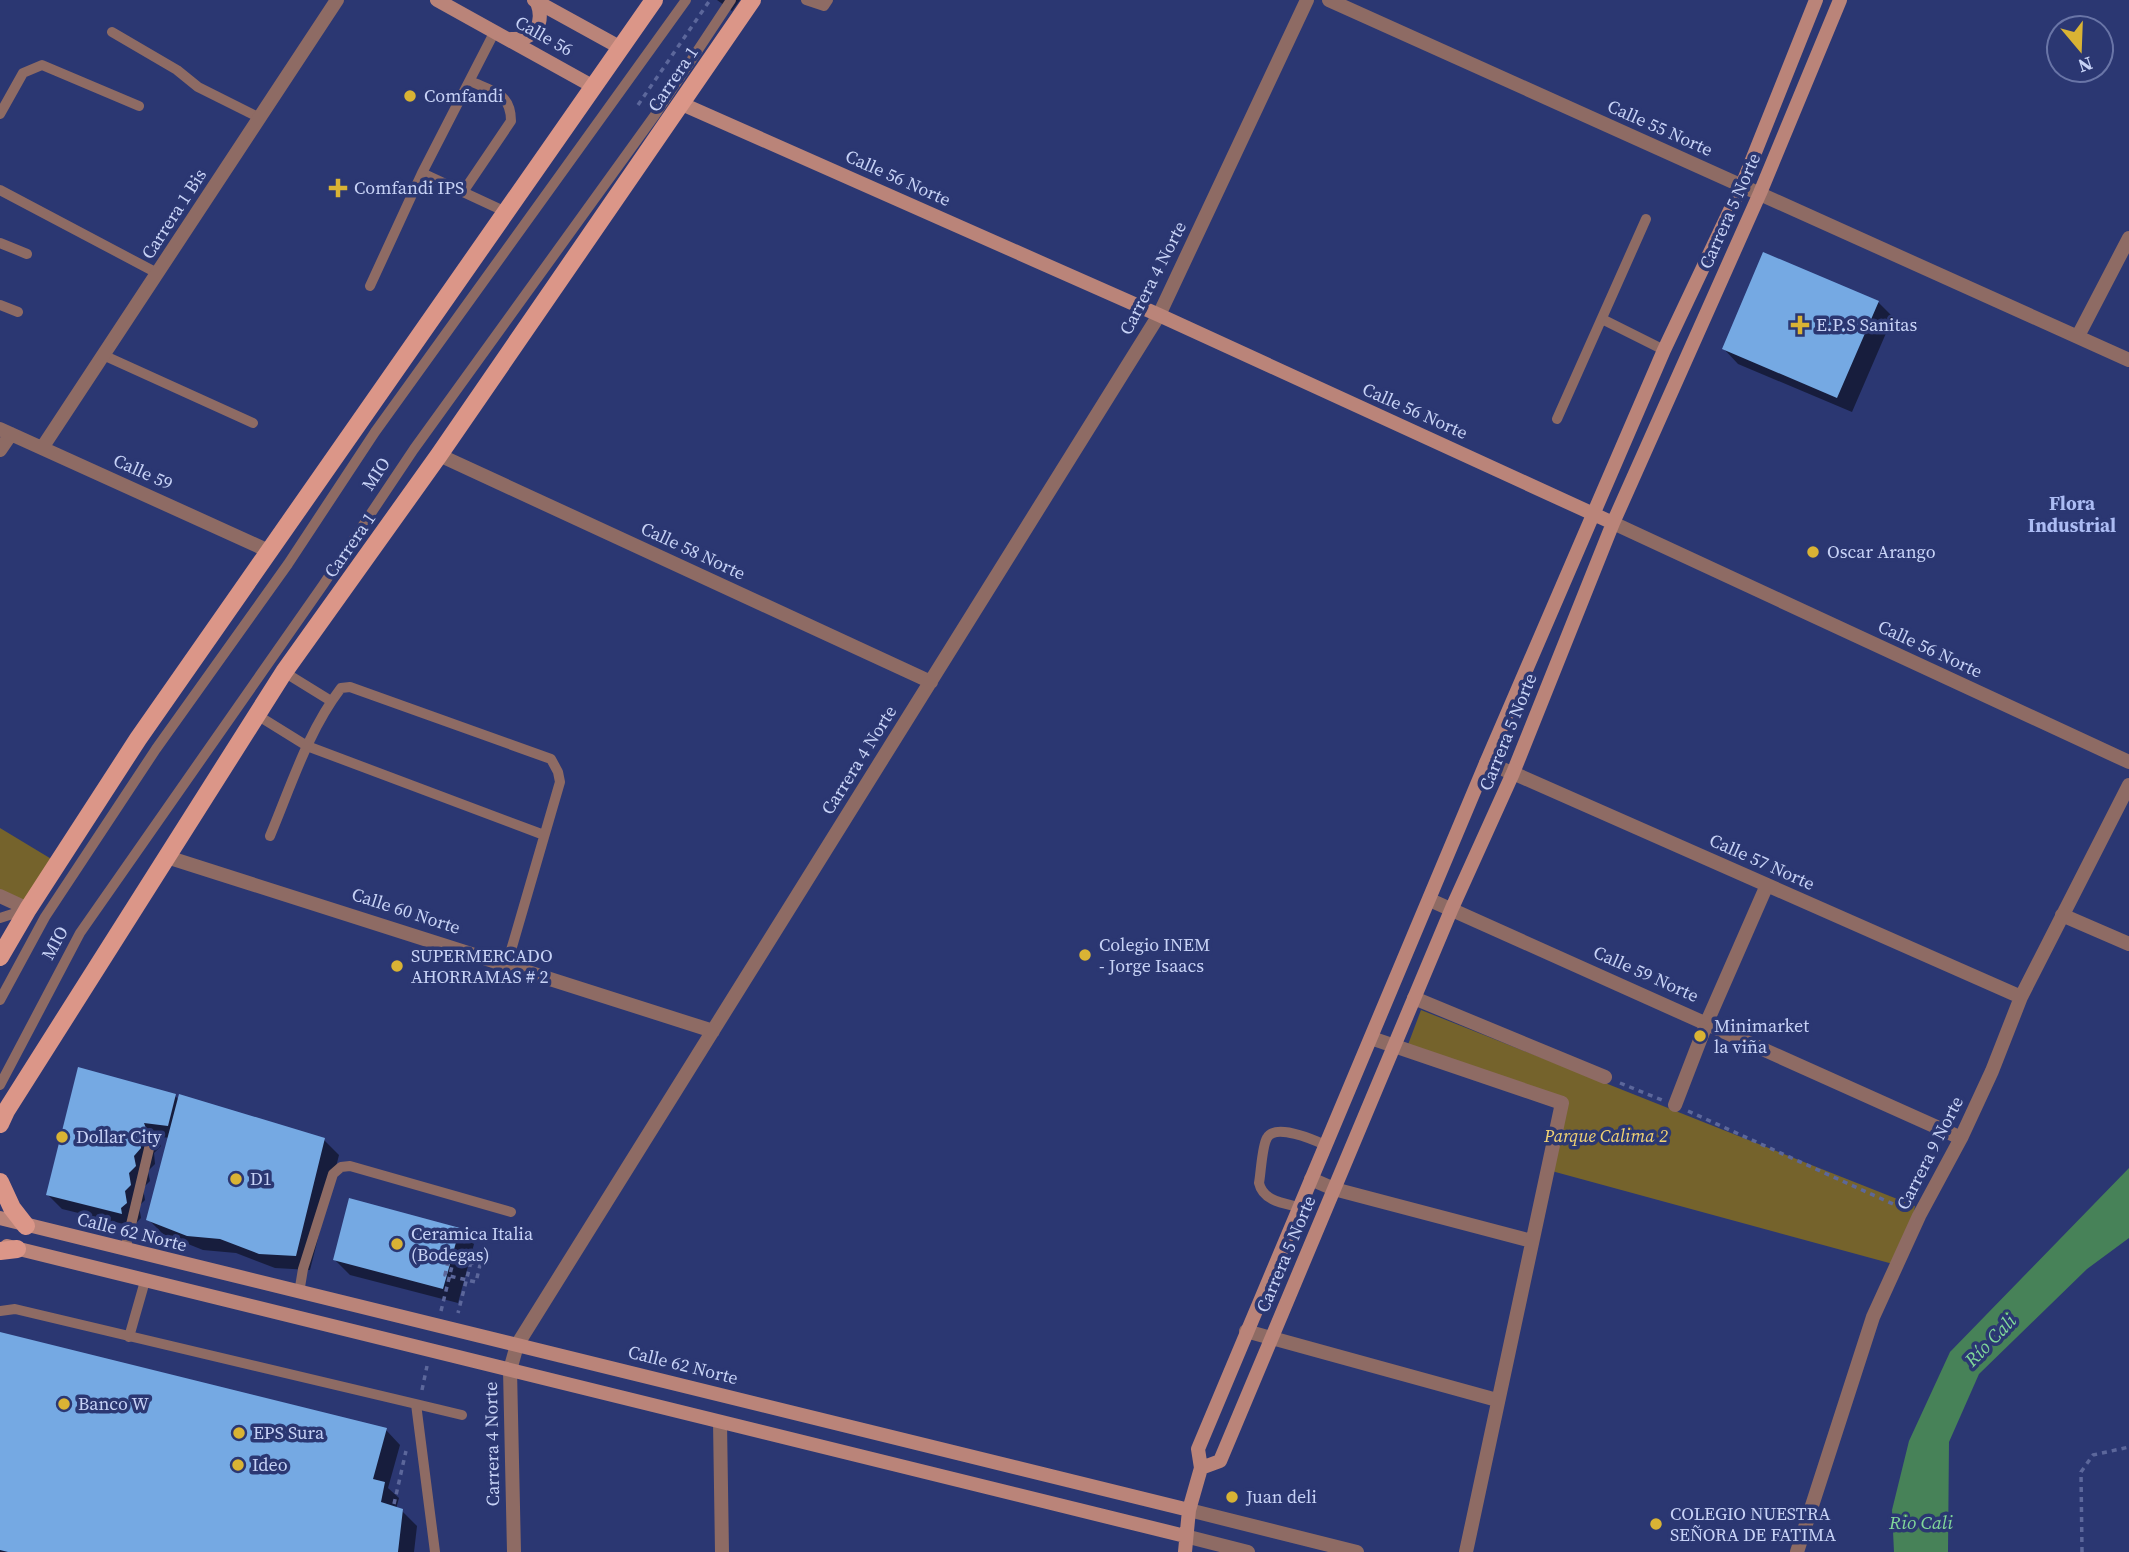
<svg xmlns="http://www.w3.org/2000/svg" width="2129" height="1552" font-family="'Source Serif 4',serif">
  <rect width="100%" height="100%" fill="#2b3772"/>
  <path fill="#75632c" d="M 0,828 L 58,863 L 28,909 L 0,896 Z
    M 1421,1010 L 1915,1206 L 1910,1233 L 1893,1264 L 1548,1170 L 1562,1103 L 1406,1050 Z"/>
  <path fill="#478258" d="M 2129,1168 L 2129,1238 L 2087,1269 L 1979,1374 L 1949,1442 L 1948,1552 L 1894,1552 L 1892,1510 L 1909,1441 L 1950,1352 Z"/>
  <path fill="#0007" d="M 717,0 L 740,0 L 732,11 Z
    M 1878,302 L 1893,317 L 1852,412 L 1738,364 L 1724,349 Z
    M 175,1096 L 179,1100 L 324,1140 L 339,1155 L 310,1270 L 275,1268 L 236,1253 L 203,1250 L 163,1234 L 148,1219 L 169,1138 L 157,1136 L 161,1146 L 154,1153 L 155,1164 L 148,1171 L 150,1181 L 143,1188 L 145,1200 L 139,1206 L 141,1218 L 135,1224 L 136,1227 L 62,1209 L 48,1195 Z
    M 459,1229 L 474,1244 L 458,1303 L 350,1275 L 335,1260 Z
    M 0,1334 L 386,1430 L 400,1445 L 388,1488 L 399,1498 L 396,1509 L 402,1511 L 417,1526 L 414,1552 L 0,1552 Z"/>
  <path fill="#75a9e3" d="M 1763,252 L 1879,301 L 1837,398 L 1722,349 Z
    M 78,1067 L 176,1094 L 168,1126 L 144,1123 L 147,1131 L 140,1138 L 141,1148 L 134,1156 L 136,1166 L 129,1173 L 131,1185 L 125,1191 L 127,1203 L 121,1208 L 122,1214 L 46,1195 Z
    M 179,1094 L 325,1138 L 296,1256 L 259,1254 L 220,1239 L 187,1236 L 146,1220 Z
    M 349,1198 L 460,1228 L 443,1289 L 333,1260 Z
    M 0,1332 L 387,1428 L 373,1479 L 385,1482 L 381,1502 L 403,1509 L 398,1552 L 8,1552 L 0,1550 Z"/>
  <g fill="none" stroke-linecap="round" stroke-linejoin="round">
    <path stroke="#5c679b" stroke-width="3.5" stroke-dasharray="5 5" stroke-linecap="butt" d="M 638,105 L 710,0
      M 1620,1083 L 1662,1100
      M 1688,1111 L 1904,1209
      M 441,1311 L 454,1258 L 480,1265 L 476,1282 L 445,1275 L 450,1253 L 472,1258 L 458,1313
      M 422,1390 L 427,1366
      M 394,1504 L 406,1451
      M 2082,1552 L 2081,1472 L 2093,1455 L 2129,1447"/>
    <path stroke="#8e6b64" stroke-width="10" d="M 806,0 L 824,6 L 828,0
      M 495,31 L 422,173 L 506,212
      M 112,32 L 177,70 L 198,87 L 260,118
      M 0,114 L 23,73 L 42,65 L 139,106
      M 0,190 L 157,273
      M 463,192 L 511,121 C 511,93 492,91 470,81
      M 0,243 L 27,254
      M 370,286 L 422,173
      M 0,305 L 18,312
      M 1602,319 L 1664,350
      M 103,355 L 253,423
      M 1557,419 L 1646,219
      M 284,672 L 331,701
      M 257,715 L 307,746 L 544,835
      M 270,836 C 291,786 308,731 341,688 L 350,687 L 551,759 L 558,772 L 560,782 L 507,964
      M 0,918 L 28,909
      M 0,1000 L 45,917 L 156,749 L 288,564 L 375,432 L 686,0
      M 0,1085 L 80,933 L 323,585 L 414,449 L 655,115 L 731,0
      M 1299,1207 C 1283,1203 1263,1201 1259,1183 C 1261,1172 1262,1146 1267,1138 C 1275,1123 1314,1140 1325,1145
      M 125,1250 L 152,1136
      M 299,1293 L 303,1269 L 333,1174 L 341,1167 L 350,1166 L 511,1212
      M 0,1311 L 15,1309 L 416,1404 L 435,1552
      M 129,1337 L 145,1281
      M 416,1404 L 462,1415"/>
    <path stroke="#8e6b64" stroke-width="14" d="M 1329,0 L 2129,360
      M 2078,336 L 2129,238
      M 0,429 L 269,551
      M 42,448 L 337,0
      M 0,450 L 11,434
      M 439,455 L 931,682
      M 1613,523 L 2129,762
      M 1486,763 L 1513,773 L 2021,997
      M 167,857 L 713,1031
      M 0,896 L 28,909
      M 1430,900 L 1961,1138
      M 2062,915 L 2129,944
      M 1414,998 L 1605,1077
      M 1371,1038 L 1562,1103 L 1466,1552
      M 1675,1105 L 1707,1022 L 1767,885
      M 1311,1179 L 1334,1189 L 1532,1241
      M 1246,1331 L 1497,1400
      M 720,1422 L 722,1552
      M 1189,1510 L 1357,1552
      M 1185,1536 L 1248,1552
      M 514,1552 L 510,1370 L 517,1345 L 1159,315 L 1307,0
      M 1797,1552 L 1873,1317 L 1919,1216 L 1961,1138 L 1992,1071 L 2021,997 L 2129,785"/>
    <path stroke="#ba8479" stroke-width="14" d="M 437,0 L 594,87
      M 534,0 L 621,48
      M 511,39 C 535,40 545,24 537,2
      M 682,104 L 1159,315 L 1613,523
      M 0,1218 L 1189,1510
      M 7,1246 L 1185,1536
      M 1201,1468 L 1220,1461 L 1452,908 L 1513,773 L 1613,523 L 1760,193 L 1840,0
      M 1185,1552 L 1189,1510 L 1201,1468 L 1198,1449 L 1486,763 L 1664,350 L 1742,185 L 1816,0"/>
    <path stroke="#db9688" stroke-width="18" d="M 0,957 L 28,909 L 138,739 L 654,0
      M 0,1124 L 6,1111 L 284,672 L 439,455 L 752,0
      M 0,1182 L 12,1208 L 26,1226
      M 0,1251 L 17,1249"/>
  </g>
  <g fill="#d9b334" stroke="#2b3772" stroke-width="2.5">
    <circle cx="410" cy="96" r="7"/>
    <path d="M334.5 177.5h7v7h7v7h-7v7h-7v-7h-7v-7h7z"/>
    <path d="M1796.5 314.5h7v7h7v7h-7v7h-7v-7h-7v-7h7z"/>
    <circle cx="1813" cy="552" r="7"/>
    <circle cx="1085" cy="955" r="7"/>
    <circle cx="397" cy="966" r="7"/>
    <circle cx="1700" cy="1036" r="7"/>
    <circle cx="62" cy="1137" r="7"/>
    <circle cx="236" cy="1179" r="7"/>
    <circle cx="397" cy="1244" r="7"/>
    <circle cx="64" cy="1404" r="7"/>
    <circle cx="239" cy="1433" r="7"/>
    <circle cx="238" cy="1465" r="7"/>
    <circle cx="1232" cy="1497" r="7"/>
    <circle cx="1656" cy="1524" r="7"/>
  </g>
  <g text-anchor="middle" stroke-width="7" stroke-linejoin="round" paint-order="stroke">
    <g font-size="18" fill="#c7d2f6" stroke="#2b3772">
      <text transform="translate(544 36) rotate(29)" y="6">Calle 56</text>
      <text transform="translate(673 79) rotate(-56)" y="6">Carrera 1</text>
      <text transform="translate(1660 128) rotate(24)" y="6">Calle 55 Norte</text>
      <text transform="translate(898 178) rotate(24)" y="6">Calle 56 Norte</text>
      <text transform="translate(1730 211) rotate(-66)" y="6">Carrera 5 Norte</text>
      <text transform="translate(174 214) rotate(-57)" y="6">Carrera 1 Bis</text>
      <text transform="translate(1153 278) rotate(-63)" y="6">Carrera 4 Norte</text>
      <text transform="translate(1415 411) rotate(24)" y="6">Calle 56 Norte</text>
      <text transform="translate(143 472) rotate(24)" y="6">Calle 59</text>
      <text transform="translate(376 474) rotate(-56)" y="6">MIO</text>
      <text transform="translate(350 545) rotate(-55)" y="6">Carrera 1</text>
      <text transform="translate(693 551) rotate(25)" y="6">Calle 58 Norte</text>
      <text transform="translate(1930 649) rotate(25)" y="6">Calle 56 Norte</text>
      <text transform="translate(1508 732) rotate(-68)" y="6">Carrera 5 Norte</text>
      <text transform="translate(859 760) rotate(-58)" y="6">Carrera 4 Norte</text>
      <text transform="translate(1762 862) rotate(24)" y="6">Calle 57 Norte</text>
      <text transform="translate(406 911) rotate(18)" y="6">Calle 60 Norte</text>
      <text transform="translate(55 943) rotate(-61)" y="6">MIO</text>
      <text transform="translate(1646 974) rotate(24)" y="6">Calle 59 Norte</text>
      <text transform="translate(1930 1153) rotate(-63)" y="6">Carrera 9 Norte</text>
      <text transform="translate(132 1232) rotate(14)" y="6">Calle 62 Norte</text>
      <text transform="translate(1286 1254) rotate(-67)" y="6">Carrera 5 Norte</text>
      <text transform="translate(683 1365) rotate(14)" y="6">Calle 62 Norte</text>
      <text transform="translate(492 1444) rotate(-91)" y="6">Carrera 4 Norte</text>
    </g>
    <g font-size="18" fill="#c7d2f6" stroke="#2b3772" text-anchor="start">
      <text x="424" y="102">Comfandi</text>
      <text x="354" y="194">Comfandi IPS</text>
      <text x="1816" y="331">E.P.S Sanitas</text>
      <text x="1827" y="558">Oscar Arango</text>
      <text x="1099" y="951">Colegio INEM<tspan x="1099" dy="21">- Jorge Isaacs</tspan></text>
      <text x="411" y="962">SUPERMERCADO<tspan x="411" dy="21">AHORRAMAS # 2</tspan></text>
      <text x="1714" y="1032">Minimarket<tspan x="1714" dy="21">la viña</tspan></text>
      <text x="76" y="1143">Dollar City</text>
      <text x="250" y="1185">D1</text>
      <text x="411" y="1240">Ceramica Italia<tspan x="411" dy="21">(Bodegas)</tspan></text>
      <text x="78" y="1410">Banco W</text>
      <text x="253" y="1439">EPS Sura</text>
      <text x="252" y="1471">Ideo</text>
      <text x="1246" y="1503">Juan deli</text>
      <text x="1670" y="1520">COLEGIO NUESTRA<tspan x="1670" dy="21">SEÑORA DE FATIMA</tspan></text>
    </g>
    <g font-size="18" font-style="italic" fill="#f3d474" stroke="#2b3772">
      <text x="1606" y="1142">Parque Calima 2</text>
    </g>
    <g font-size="19" font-weight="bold" fill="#acbcf4" stroke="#2b3772">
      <text x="2072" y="510">Flora<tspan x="2072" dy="22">Industrial</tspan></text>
    </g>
    <g font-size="19" font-style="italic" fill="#81d799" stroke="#2b3772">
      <text transform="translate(1990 1340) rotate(-46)" y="7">Río Cali</text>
      <text x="1921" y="1529">Rio Cali</text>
    </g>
  </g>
  <g transform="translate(2080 49) rotate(161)"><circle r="33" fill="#2b3772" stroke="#6975a7" stroke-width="2"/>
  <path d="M0-5L12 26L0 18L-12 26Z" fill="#d9b334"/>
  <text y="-10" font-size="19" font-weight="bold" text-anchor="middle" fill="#c7d2f6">N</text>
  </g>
</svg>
